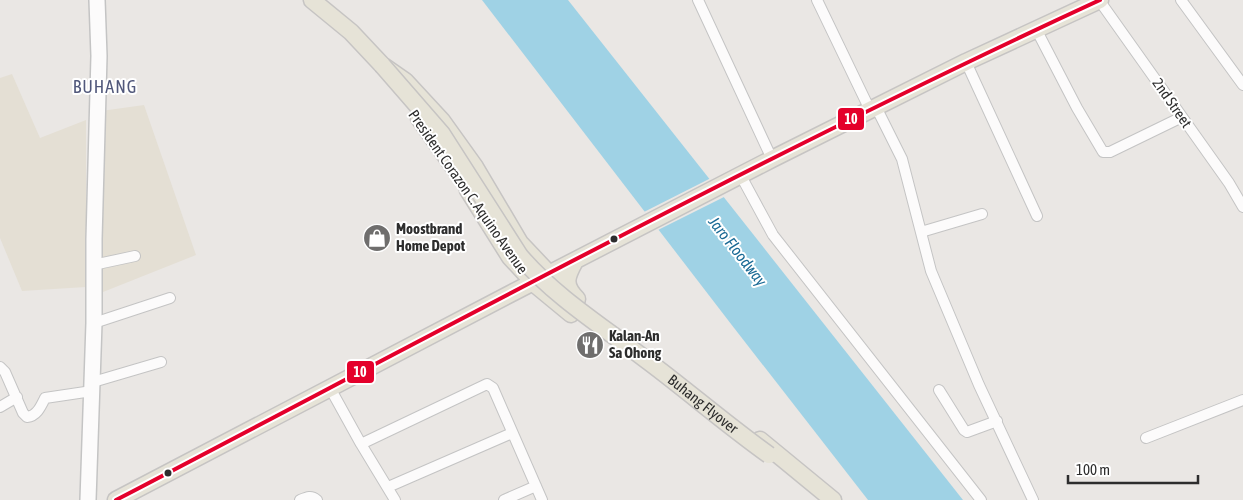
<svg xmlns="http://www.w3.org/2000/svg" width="1243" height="500" font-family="'Asap Condensed',sans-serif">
  <rect width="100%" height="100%" fill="#eae7e4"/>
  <path fill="#e4dfd4" d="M 12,74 L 40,138 L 86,120 L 86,287 L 22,291 L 0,238 L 0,78 Z
    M 144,105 L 196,255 L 98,294 L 101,111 Z"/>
  <path fill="#9fd2e5" d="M 482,0 L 568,0 L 963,500 L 868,500 L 731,324 Z"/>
  <path fill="#eae7e4" d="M 711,178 L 726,196 L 656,231 L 642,213 Z"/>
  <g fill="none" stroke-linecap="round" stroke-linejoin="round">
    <g stroke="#c4c4c4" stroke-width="12">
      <path id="street" d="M 698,0 L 772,159
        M 817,0 L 870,110
        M 1099,0 L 1229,183 L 1243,207
        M 1181,0 L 1243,85
        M 1036,29 L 1077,108 L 1103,152 L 1110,152 L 1182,117
        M 966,62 L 1037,216
        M 876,107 L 902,159 L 931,271 L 979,385 L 1033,500
        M 741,176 L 773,235 L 981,500
        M 921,232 L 982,214
        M 93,265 L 135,256
        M 94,323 L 170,298
        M 0,367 L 5,372 L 23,413 L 27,417 C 37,416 41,406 45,398 L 92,391
        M 93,382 L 161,362
        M 330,388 L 361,444 L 395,500
        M 939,390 L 964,430 L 967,432 L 997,421
        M 0,407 L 17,397
        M 1146,438 L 1243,400
        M 361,444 L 487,384 L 493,388 L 542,500
        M 388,487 L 512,433
        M 300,500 C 307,497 311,495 317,500
        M 504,500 L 536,486"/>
    </g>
    <g stroke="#c4c4c4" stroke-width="18">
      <path id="secondary" d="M 88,500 L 94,323 L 94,239 L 99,56 L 97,0"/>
    </g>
    <g stroke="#c6c4c3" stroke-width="19">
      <path id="primary" d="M 312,0 L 351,32 L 382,65 L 405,81 L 442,121 L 475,167 L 520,243 L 555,280
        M 419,118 L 455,169
        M 468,190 L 510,257 L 537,286 L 571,314
        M 575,261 C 566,277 563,285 577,299
        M 760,440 L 833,500
        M 116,500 L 510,294 L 772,159 L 966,62 L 1100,0"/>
    </g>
    <use href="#street" stroke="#fcfbfb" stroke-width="10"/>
    <use href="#secondary" stroke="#fcfbfb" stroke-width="15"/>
    <use href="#primary" stroke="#e6e3d7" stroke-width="16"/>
    <g stroke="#c6c4c3" stroke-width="19" stroke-linecap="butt">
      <g id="primary-bridge">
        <path id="s1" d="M 382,65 L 442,134 L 520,256 C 556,298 605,328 649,362 C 689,392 727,425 769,455"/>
      </g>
    </g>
    <use href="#primary-bridge" stroke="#e6e3d7" stroke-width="16"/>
    <g stroke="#fff" stroke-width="8">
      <path id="bus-1" d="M 116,500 C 442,330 766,154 1100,0"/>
    </g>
    <use href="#bus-1" stroke="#e4002b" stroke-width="4"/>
  </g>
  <defs>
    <g id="shop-disc" transform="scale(1.4375)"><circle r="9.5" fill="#6f6e6d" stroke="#fff"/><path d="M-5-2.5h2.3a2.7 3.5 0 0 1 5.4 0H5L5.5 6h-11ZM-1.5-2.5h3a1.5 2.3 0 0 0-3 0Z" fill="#fff"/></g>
    <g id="restaurant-disc" transform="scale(1.4375)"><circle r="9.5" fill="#6f6e6d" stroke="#fff"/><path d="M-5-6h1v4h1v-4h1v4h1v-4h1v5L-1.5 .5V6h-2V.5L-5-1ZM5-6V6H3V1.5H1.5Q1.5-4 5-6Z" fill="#fff"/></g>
  </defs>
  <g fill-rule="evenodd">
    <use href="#shop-disc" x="377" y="238"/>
    <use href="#restaurant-disc" x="590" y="345"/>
  </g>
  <g fill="#2d2d2d" stroke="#fff" stroke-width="2">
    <circle cx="614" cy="239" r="4.5"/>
    <circle cx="168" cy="473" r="4.5"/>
  </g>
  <g text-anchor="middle" stroke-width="4" stroke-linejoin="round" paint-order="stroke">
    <g font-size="15" fill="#2d2d2d" stroke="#fff">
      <text transform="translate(1172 103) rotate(55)" y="5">2nd Street</text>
      <text transform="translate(468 192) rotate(55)" y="5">President Corazon C. Aquino Avenue</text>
      <text dy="5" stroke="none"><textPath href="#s1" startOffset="472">Buhang Flyover</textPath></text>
    </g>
    <g font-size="15" font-weight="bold" fill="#2d2d2d" stroke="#fff" text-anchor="start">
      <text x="396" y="234">Moostbrand<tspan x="396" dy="17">Home Depot</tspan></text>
      <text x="609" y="341">Kalan-An<tspan x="609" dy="17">Sa Ohong</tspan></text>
    </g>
    <g font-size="16" font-style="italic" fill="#1a6a95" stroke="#fff">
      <text transform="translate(738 251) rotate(52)" y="6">Jaro Floodway</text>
    </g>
    <g font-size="18" letter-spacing="1" fill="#51587b" stroke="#fff">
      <text x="105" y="93">BUHANG</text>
    </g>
  </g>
  <g stroke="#fff" stroke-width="2">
    <rect x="837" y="107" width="28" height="24" rx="5" fill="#e4002b"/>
    <rect x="346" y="360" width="29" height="24" rx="5" fill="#e4002b"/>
  </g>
  <g font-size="14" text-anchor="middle" font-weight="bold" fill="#fff">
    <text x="851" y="124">10</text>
    <text x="360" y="377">10</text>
  </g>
  <path d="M1068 475v8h130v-8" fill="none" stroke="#2d2d2d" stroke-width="2.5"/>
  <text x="1076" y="475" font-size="15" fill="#2d2d2d" stroke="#ffffff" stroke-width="4" paint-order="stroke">100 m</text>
</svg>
